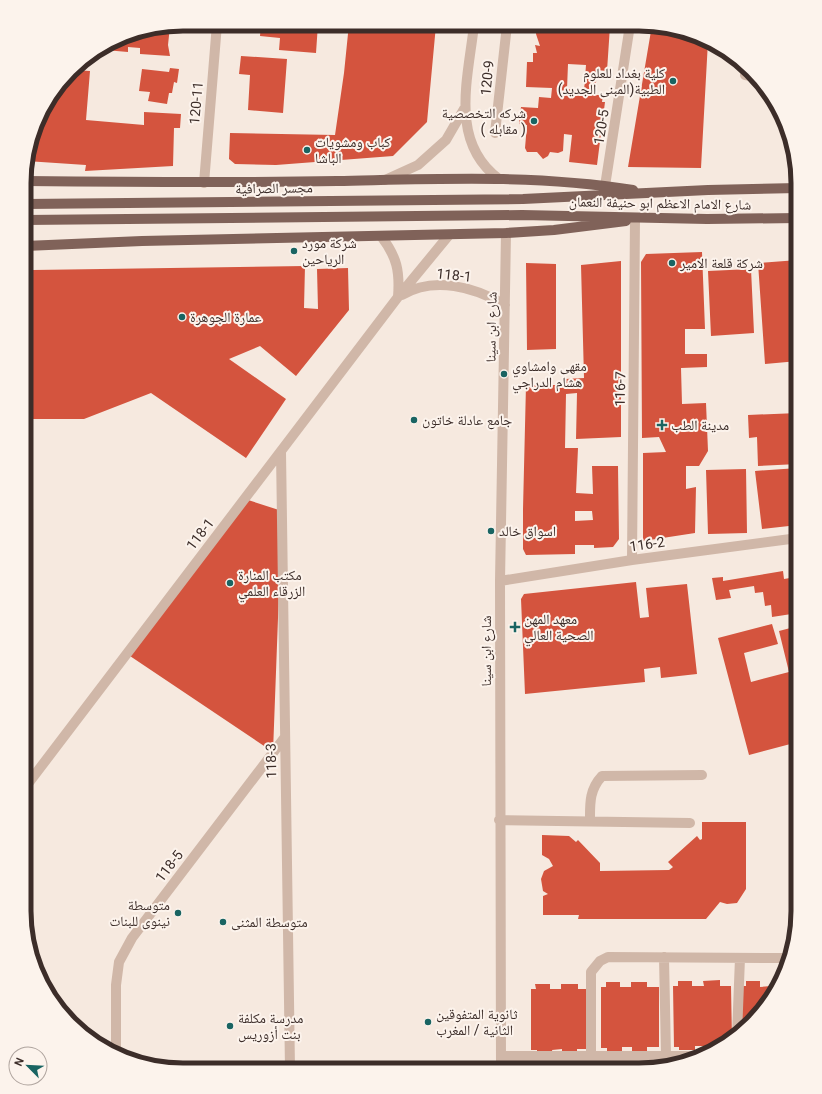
<svg xmlns="http://www.w3.org/2000/svg" width="822" height="1094" font-family="Roboto,'Noto Naskh Arabic',sans-serif">
  <rect width="100%" height="100%" fill="#f6e9df"/>
  <path fill="#d4543e" fill-rule="evenodd" d="M 261,24 L 318,24 L 316,53 L 279,50 L 280,38 L 260,36 Z
    M 349,24 L 436,25 L 427,122 L 393,156 L 276,165 L 235,164 L 229,159 L 230,133 L 335,135 L 344,73 Z
    M 537,25 L 610,26 L 607,71 L 597,70 L 595,95 L 603,95 L 602,102 L 605,102 L 597,165 L 569,162 L 572,135 L 564,134 L 563,151 L 558,153 L 550,152 L 548,156 L 543,159 L 537,152 L 527,152 L 525,148 L 527,125 L 519,124 L 521,107 L 538,108 L 539,97 L 551,98 L 552,88 L 526,87 L 527,62 L 533,62 L 533,53 L 537,53 L 535,45 L 540,46 L 536,34 ZM 568,64 L 586,65 L 584,91 L 567,89 Z
    M 652,25 L 660,25 L 700,36 L 708,41 L 701,168 L 628,167 Z
    M 170,26 L 168,45 L 170,56 L 140,54 L 140,48 L 128,47 L 128,52 L 105,50 L 105,48 L 132,33 Z
    M 241,56 L 287,59 L 283,113 L 248,110 L 250,75 L 239,74 Z
    M 170,68 L 179,69 L 177,83 L 174,82 L 172,93 L 169,93 L 167,104 L 148,101 L 150,92 L 139,91 L 142,69 L 169,72 Z
    M 73,70 L 90,71 L 86,120 L 144,125 L 144,112 L 181,114 L 180,128 L 174,128 L 173,166 L 85,171 L 86,165 L 26,161 L 45,104 Z
    M 702,252 L 705,329 L 685,329 L 685,354 L 707,354 L 707,367 L 681,368 L 682,404 L 706,403 L 708,451 L 699,466 L 686,466 L 686,489 L 696,487 L 695,533 L 643,541 L 643,453 L 666,452 L 659,437 L 642,438 L 641,262 L 646,254 Z
    M 798,260 L 798,361 L 765,364 L 758,263 Z
    M 621,261 L 621,437 L 576,439 L 577,393 L 566,394 L 565,448 L 578,448 L 576,493 L 593,494 L 592,466 L 618,466 L 619,539 L 613,547 L 594,548 L 594,545 L 575,545 L 575,554 L 526,555 L 523,549 L 523,509 L 526,385 L 566,385 L 565,379 L 584,378 L 581,265 ZM 575,511 L 592,511 L 593,520 L 575,521 Z
    M 526,263 L 556,264 L 556,349 L 527,350 Z
    M 305,266 L 304,308 L 318,309 L 317,269 L 348,268 L 349,310 L 296,376 L 260,346 L 229,359 L 286,399 L 246,458 L 151,393 L 84,419 L 25,419 L 25,311 L 33,311 L 33,270 Z
    M 751,269 L 754,333 L 711,336 L 708,271 Z
    M 798,413 L 798,464 L 758,466 L 757,437 L 749,438 L 748,415 Z
    M 798,468 L 798,525 L 762,529 L 755,471 Z
    M 746,469 L 747,533 L 708,534 L 706,470 Z
    M 245,499 L 282,511 L 273,752 L 127,654 Z
    M 783,571 L 784,579 L 790,578 L 798,582 L 798,613 L 772,617 L 771,605 L 765,606 L 763,592 L 755,593 L 754,586 L 729,590 L 731,598 L 716,600 L 712,578 L 723,577 L 723,581 Z
    M 636,582 L 640,618 L 649,617 L 646,588 L 687,584 L 697,674 L 661,678 L 660,667 L 644,669 L 645,682 L 525,694 L 521,599 L 524,594 Z
    M 772,624 L 778,644 L 744,653 L 751,682 L 789,672 L 779,631 L 798,626 L 798,669 L 795,670 L 798,680 L 798,742 L 749,755 L 718,638 Z
    M 702,822 L 746,822 L 746,889 L 737,903 L 727,904 L 720,902 L 706,919 L 578,919 L 579,915 L 543,915 L 543,896 L 548,894 L 543,891 L 541,879 L 544,871 L 553,866 L 549,859 L 542,855 L 542,835 L 569,836 L 576,842 L 578,840 L 600,863 L 600,871 L 669,870 L 673,867 L 668,862 L 697,836 L 700,840 L 702,839 Z
    M 720,980 L 720,986 L 731,986 L 732,1039 L 715,1050 L 705,1050 L 705,1046 L 695,1046 L 695,1050 L 679,1050 L 679,1047 L 674,1047 L 673,986 L 678,986 L 678,981 L 692,981 L 692,986 L 704,986 L 703,981 Z
    M 746,981 L 760,981 L 760,987 L 771,986 L 771,981 L 780,981 L 771,1000 L 741,1032 L 741,986 L 746,986 Z
    M 606,982 L 620,982 L 620,987 L 631,987 L 631,982 L 647,982 L 647,987 L 659,987 L 659,1047 L 647,1047 L 647,1051 L 632,1051 L 632,1047 L 622,1047 L 622,1052 L 607,1052 L 607,1048 L 601,1048 L 601,987 L 606,987 Z
    M 535,984 L 550,984 L 550,989 L 561,989 L 561,984 L 578,984 L 578,989 L 589,989 L 589,1049 L 577,1049 L 577,1053 L 562,1053 L 562,1049 L 552,1050 L 553,1054 L 537,1054 L 537,1050 L 531,1050 L 531,989 L 536,989 Z"/>
  <g fill="none" stroke-linecap="round" stroke-linejoin="round">
    <path stroke="#d0b7a8" stroke-width="10" d="M 474,25 C 468,79 449,142 499,179
      M 745,75 L 751,76
      M 495,133 L 507,25
      M 385,180 L 418,165 L 446,140 L 464,109
      M 204,183 L 217,24
      M 605,186 L 630,25
      M 381,236 C 397,257 400,271 398,297
      M 402,295 C 434,276 475,287 505,305
      M 281,452 L 290,1069
      M 632,560 L 635,219
      M 500,581 L 632,560 L 798,538
      M 24,789 L 398,297 L 449,235
      M 499,820 L 690,823
      M 590,821 C 590,804 589,790 602,776 L 702,775
      M 664,957 L 666,1056
      M 737,1035 L 740,958
      M 116,1051 L 116,985 L 119,962 L 132,938 L 285,737
      M 501,1056 L 700,1056
      M 591,1056 L 591,972 L 600,961 L 608,957 L 783,958
      M 501,1070 L 500,581 L 506,233"/>
    <path stroke="#806259" stroke-width="10" d="M 25,181 C 129,182 233,183 337,181 C 435,179 535,174 633,190
      M 25,204 L 523,199 L 708,190 L 798,188
      M 25,220 L 522,215 L 707,219 L 798,218
      M 25,246 L 142,241 L 506,233 L 554,230 L 626,221"/>
  </g>
  <g fill="#196462" stroke="#fcf3ec" stroke-width="1.5">
    <circle cx="673" cy="81" r="4"/>
    <circle cx="534" cy="121" r="4"/>
    <circle cx="307" cy="150" r="4"/>
    <circle cx="294" cy="251" r="4"/>
    <circle cx="672" cy="263" r="4"/>
    <circle cx="182" cy="317" r="4"/>
    <circle cx="504" cy="374" r="4"/>
    <circle cx="414" cy="420" r="4"/>
    <path d="M660 419h4v4h4v4h-4v4h-4v-4h-4v-4h4z"/>
    <circle cx="491" cy="531" r="4"/>
    <circle cx="230" cy="583" r="4"/>
    <path d="M513 621h4v4h4v4h-4v4h-4v-4h-4v-4h4z"/>
    <circle cx="178" cy="913" r="4"/>
    <circle cx="223" cy="922" r="4"/>
    <circle cx="428" cy="1022" r="4"/>
    <circle cx="230" cy="1026" r="4"/>
  </g>
  <g text-anchor="middle" stroke-width="4" stroke-linejoin="round" paint-order="stroke">
    <g font-size="14" fill="#3c2d29" stroke="#fcf3ec" text-anchor="start">
      <text x="665" y="78" text-anchor="end">كلية بغداد للعلوم<tspan x="665" dy="16">الطبية(المبنى الجديد)</tspan></text>
      <text x="526" y="118" text-anchor="end">شركه التخصصية<tspan x="526" dy="16">( مقابله )</tspan></text>
      <text x="315" y="147">كباب ومشويات<tspan x="315" dy="16">الباشا</tspan></text>
      <text x="302" y="248">شركة مورد<tspan x="302" dy="16">الرياحين</tspan></text>
      <text x="680" y="268">شركة قلعة الامير</text>
      <text x="190" y="322">عمارة الجوهرة</text>
      <text x="512" y="371">مقهى وامشاوي<tspan x="512" dy="16">هشام الدراجي</tspan></text>
      <text x="422" y="425">جامع عادلة خاتون</text>
      <text x="671" y="430">مدينة الطب</text>
      <text x="499" y="536">اسواق خالد</text>
      <text x="238" y="580">مكتب المنارة<tspan x="238" dy="16">الزرقاء العلمي</tspan></text>
      <text x="524" y="624">معهد المهن<tspan x="524" dy="16">الصحية العالي</tspan></text>
      <text x="170" y="910" text-anchor="end">متوسطة<tspan x="170" dy="16">نينوى للبنات</tspan></text>
      <text x="231" y="927">متوسطة المثنى</text>
      <text x="436" y="1019">ثانوية المتفوقين<tspan x="436" dy="16">الثانية / المغرب</tspan></text>
      <text x="238" y="1023">مدرسة مكلفة<tspan x="238" dy="16">بنت أزوريس</tspan></text>
    </g>
    <g font-size="14" fill="#3c2d29" stroke="#fcf3ec">
      <text transform="translate(487 78) rotate(-84)" y="5">120-9</text>
      <text transform="translate(196 103) rotate(-85)" y="5">120-11</text>
      <text transform="translate(601 127) rotate(-81)" y="5">120-5</text>
      <text transform="translate(274 188) rotate(-1)" y="5">مجسر الصرافية</text>
      <text transform="translate(660 203) rotate(1)" y="5">شارع الامام الاعظم ابو حنيفة النعمان</text>
      <text transform="translate(454 275) rotate(6)" y="5">118-1</text>
      <text transform="translate(491 327) rotate(-89)" y="5">شارع ابن سينا</text>
      <text transform="translate(620 389) rotate(-89)" y="5">116-7</text>
      <text transform="translate(200 534) rotate(-53)" y="5">118-1</text>
      <text transform="translate(647 544) rotate(-8)" y="5">116-2</text>
      <text transform="translate(486 651) rotate(-90)" y="5">شارع ابن سينا</text>
      <text transform="translate(271 761) rotate(-91)" y="5">118-3</text>
      <text transform="translate(169 866) rotate(-53)" y="5">118-5</text>
    </g>
  </g>
  <path d="M0 0H822V1094H0ZM183 31H639A152 152 0 0 1 791 183V911A152 152 0 0 1 639 1063H183A152 152 0 0 1 31 911V183A152 152 0 0 1 183 31Z" fill="#fcf3ec" fill-rule="evenodd"/>
  <path fill="none" stroke="#3c2d29" stroke-width="5" d="M183 31H639A152 152 0 0 1 791 183V911A152 152 0 0 1 639 1063H183A152 152 0 0 1 31 911V183A152 152 0 0 1 183 31Z"/>
  <g transform="translate(28 1066) rotate(294)"><circle r="19" fill="#fcf3ec" stroke="#afa49e"/>
  <path d="M0-3L7 15L0 10L-7 15Z" fill="#196462"/>
  <text y="-6" font-size="11" font-weight="bold" text-anchor="middle" fill="#3c2d29">N</text>
  </g>
</svg>
